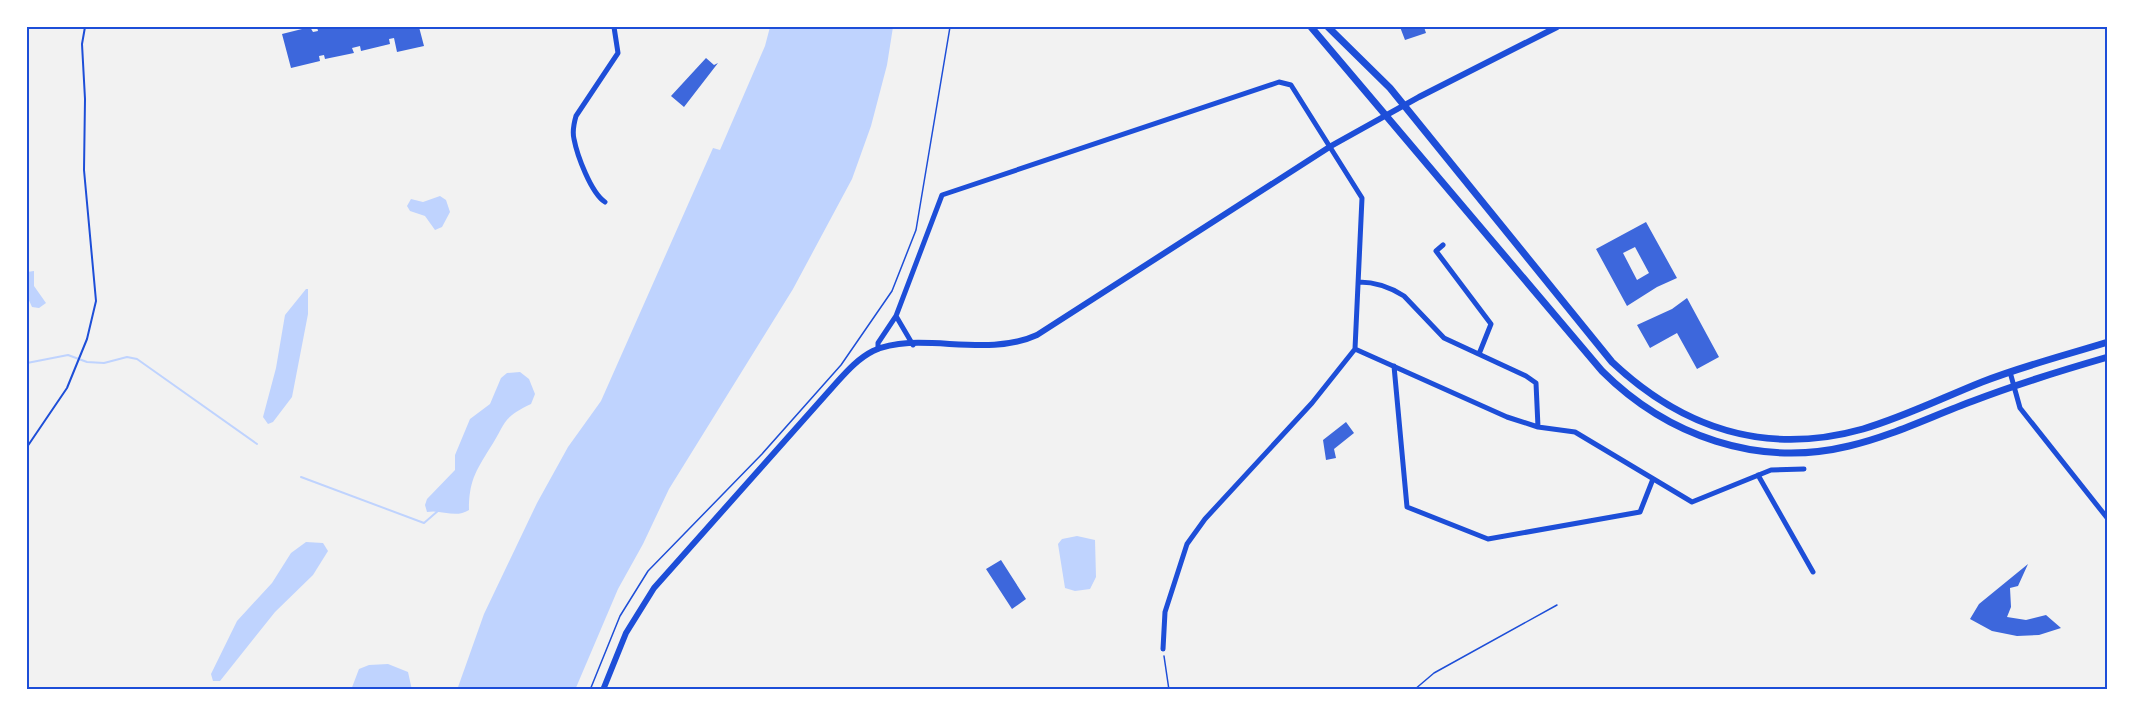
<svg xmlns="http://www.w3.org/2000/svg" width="2135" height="717" font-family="Ubuntu,sans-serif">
  <rect width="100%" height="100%" fill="#f2f2f2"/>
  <path fill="#bfd3fe" d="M 770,27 L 893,27 L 887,65 L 871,126 L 852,179 L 793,289 L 669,489 L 643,544 L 618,589 L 575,690 L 457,690 L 484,614 L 537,503 L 568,447 L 601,401 L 713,148 L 720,150 L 765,46 Z
    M 440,196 L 446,200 L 450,212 L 442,227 L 435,230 L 425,216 L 410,211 L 407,206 L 411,199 L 423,202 Z
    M 34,271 L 34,286 L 46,303 L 39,308 L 32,307 L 27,296 L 27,272 Z
    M 306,289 L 308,289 L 308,314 L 292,397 L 273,422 L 268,424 L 263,417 L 276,368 L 285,315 Z
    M 520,372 L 529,379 L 535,394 L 531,404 C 501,418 506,424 490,448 C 475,472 469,482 469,510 C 455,519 442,509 427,512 L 425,505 L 427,499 L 455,470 L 455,455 L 470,419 L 490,404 L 501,378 L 507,373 Z
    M 1077,536 L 1095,540 L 1096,577 L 1090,589 L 1075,591 L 1065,588 L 1058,544 L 1062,539 Z
    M 306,542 L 323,543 L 328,551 L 313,575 L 275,612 L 220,681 L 213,681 L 211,674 L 237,621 L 272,583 L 291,553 Z
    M 388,664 L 408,672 L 412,690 L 351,690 L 359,669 L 369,665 Z"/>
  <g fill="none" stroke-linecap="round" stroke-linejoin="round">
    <path stroke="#bfd3fe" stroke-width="2" d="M 27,363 L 68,355 L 87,362 L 104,363 L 127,357 L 137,359 L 257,444
      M 301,477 L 424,523 L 439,510"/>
  </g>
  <path fill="#3d67dc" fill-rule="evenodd" d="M 310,27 L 313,32 L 318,31 L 317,27 L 419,27 L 424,46 L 397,52 L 394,38 L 389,39 L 390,44 L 361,51 L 360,46 L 352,48 L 354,53 L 325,59 L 324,55 L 319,56 L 320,61 L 291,68 L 282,34 Z
    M 1400,27 L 1424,27 L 1426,33 L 1405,40 Z
    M 706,58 L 714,65 L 718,63 L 684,107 L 671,96 Z
    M 1646,222 L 1677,278 L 1657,287 L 1627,306 L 1596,249 ZM 1635,247 L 1649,273 L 1637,280 L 1623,253 Z
    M 1687,298 L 1719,357 L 1697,369 L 1677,333 L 1650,348 L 1637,325 L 1672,309 Z
    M 1346,422 L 1354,433 L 1334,449 L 1336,458 L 1326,460 L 1323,440 Z
    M 1001,560 L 1026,599 L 1012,609 L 986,569 Z
    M 2028,564 L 2018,586 L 2010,588 L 2011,607 L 2007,617 L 2026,620 L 2046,615 L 2061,628 L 2039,635 L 2017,636 L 1992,631 L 1970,619 L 1979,604 Z"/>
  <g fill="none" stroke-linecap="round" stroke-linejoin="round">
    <path stroke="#1d4ed8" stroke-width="1.5" d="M 1164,656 L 1169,690
      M 590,690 L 620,616 L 648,571 L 762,454 L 841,365 L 892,291 L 916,230 L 950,27
      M 1414,690 L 1434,673 L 1557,605"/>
    <path stroke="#1d4ed8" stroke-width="2" d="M 27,447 L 67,388 L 87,339 L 96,301 L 84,170 L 85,99 L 82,44 L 85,27"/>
    <path stroke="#1d4ed8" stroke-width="5" d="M 605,202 C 591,193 577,155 574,139 C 572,131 574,123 576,116 L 618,53 L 614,27
      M 1443,245 L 1436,251 L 1491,324 L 1479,354
      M 1359,282 C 1376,282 1390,287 1404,296 L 1444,338 L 1526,376 L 1536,383 L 1538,427
      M 896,316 L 913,345
      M 878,349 L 878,343 L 896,316 L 942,195 L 1279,82 L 1291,85 L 1362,198 L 1355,349 L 1312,403 L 1205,519 L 1187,544 L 1165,612 L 1163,649
      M 1355,349 L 1507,417 L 1538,427 L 1575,432 L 1692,502 L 1771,470 L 1804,469
      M 1394,366 L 1407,507 L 1488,539 L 1640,512 L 1653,479
      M 2010,372 L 2020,408 L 2108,519
      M 1758,475 L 1813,572"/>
    <path stroke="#1d4ed8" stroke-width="6" d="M 603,690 L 626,633 L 654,588 L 838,381 C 848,370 859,358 873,351 C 918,330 985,359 1037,335 L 1331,146 L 1419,97 L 1557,27"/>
    <path stroke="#1d4ed8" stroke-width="7" d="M 1311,27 L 1602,371 C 1667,436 1758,468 1849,446 C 1892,436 1932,416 1973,401 C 2017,384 2063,370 2108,357
      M 1328,27 L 1390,88 L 1612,362 C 1683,429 1767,456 1863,429 C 1904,417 1942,398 1982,382 C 2023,366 2066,355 2108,342"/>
  </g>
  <rect width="2135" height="717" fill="none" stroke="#ffffff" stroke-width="57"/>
  <rect x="28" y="28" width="2078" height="660" fill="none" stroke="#1d4ed8" stroke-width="2"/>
</svg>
